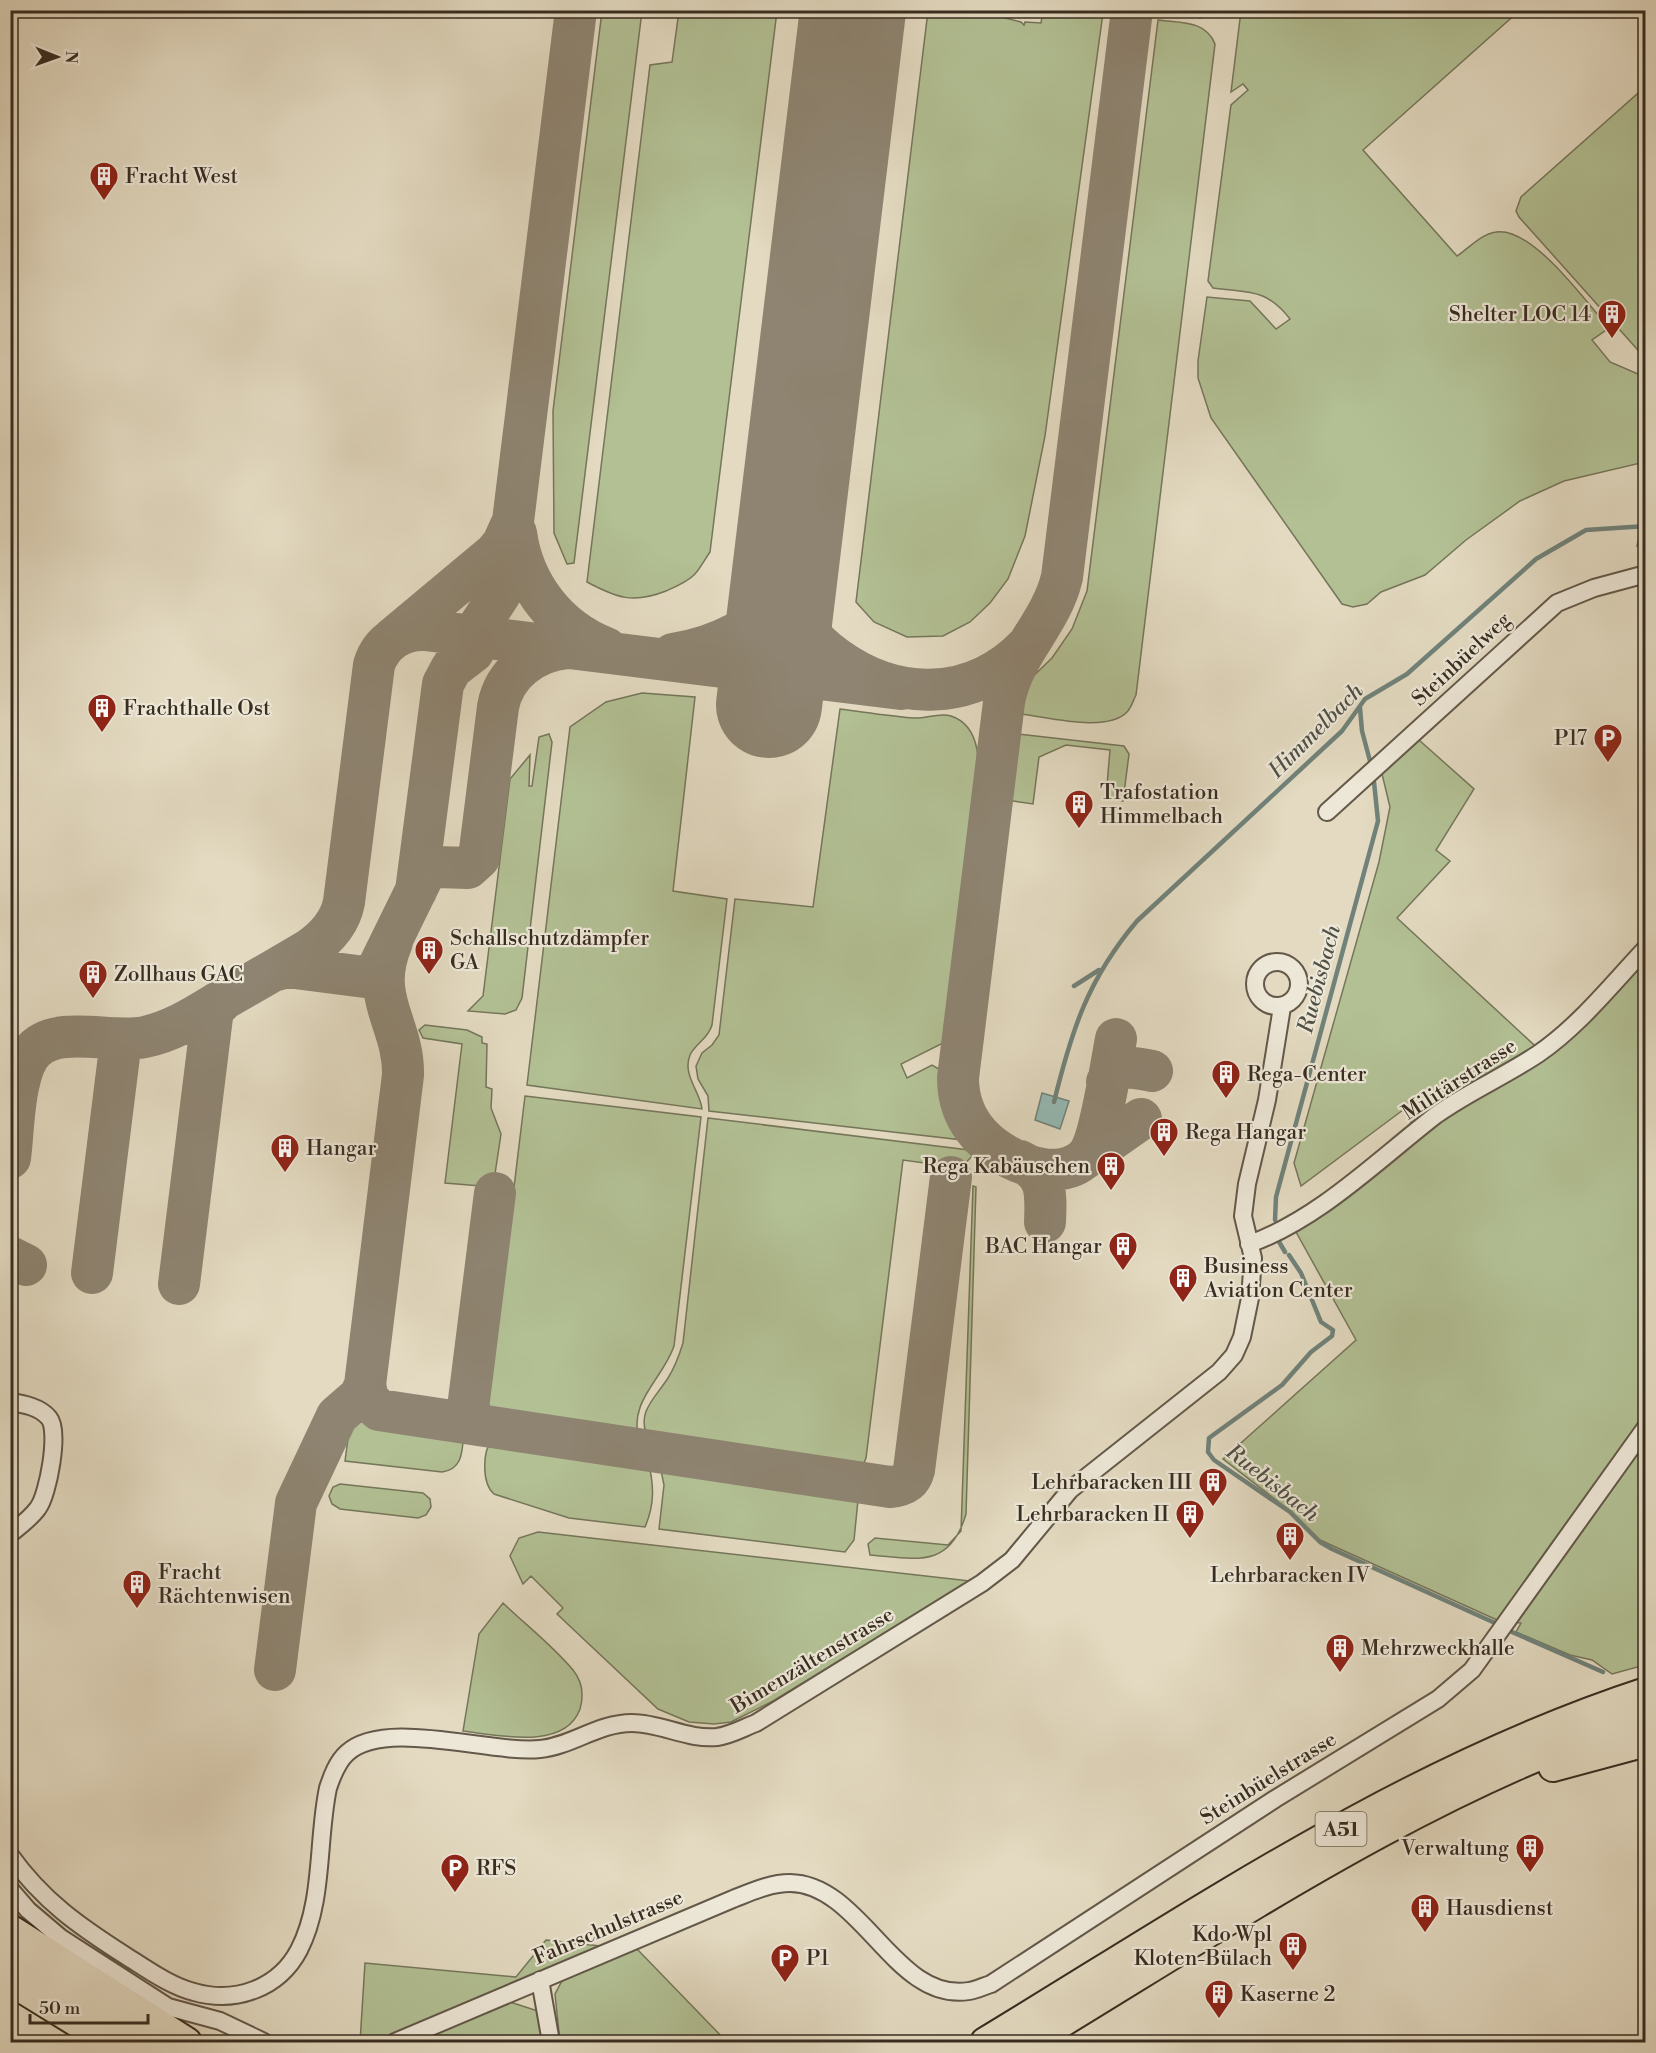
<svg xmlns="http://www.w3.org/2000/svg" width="1656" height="2053" font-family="'Libre Bodoni',serif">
  <rect width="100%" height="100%" fill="#e3dac1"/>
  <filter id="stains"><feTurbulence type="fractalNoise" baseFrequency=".00333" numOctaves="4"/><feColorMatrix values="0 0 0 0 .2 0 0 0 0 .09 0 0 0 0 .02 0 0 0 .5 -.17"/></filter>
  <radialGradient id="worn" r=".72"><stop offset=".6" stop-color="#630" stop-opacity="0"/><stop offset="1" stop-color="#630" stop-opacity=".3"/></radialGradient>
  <path fill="#b2c094" stroke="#75765a" stroke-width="1.5" d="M 602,11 L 642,11 L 574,563 L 567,564 L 554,533 L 553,411 Z
    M 679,11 L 777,11 L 710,552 C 705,559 700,569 694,575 C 687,582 675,587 666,591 C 633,604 617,598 587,582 L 650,65 L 672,62 Z
    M 1081,11 L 1103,13 L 1045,436 L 1025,536 L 1008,579 L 990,603 L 970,622 L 943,636 L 907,637 L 874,622 L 856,602 L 928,11 L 1002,11 L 1001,17 L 1021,22 L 1024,25 L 1025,22 L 1041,23 L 1043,11 Z
    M 1163,11 L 1214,10 L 1214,11 L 1201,18 Z
    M 1241,11 L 1519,11 L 1363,150 L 1457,256 C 1469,248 1481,234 1496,232 C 1532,226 1586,302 1609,328 L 1592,340 L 1610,362 L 1645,377 L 1645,462 L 1564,481 L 1520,501 L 1466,540 L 1425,575 L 1381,592 L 1367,604 L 1353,607 L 1342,604 L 1211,418 L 1198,378 L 1198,361 L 1207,297 L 1250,301 L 1276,329 L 1290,319 C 1266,288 1249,293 1213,288 L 1208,281 L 1231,105 L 1248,90 L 1243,84 L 1231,92 Z
    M 1158,20 C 1180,23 1206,20 1215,44 L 1136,695 C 1133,701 1131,708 1127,712 C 1107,733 1048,717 1021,714 L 1017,709 L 1023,686 L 1052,658 L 1072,629 L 1087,591 Z
    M 1645,87 L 1645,358 L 1519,217 L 1516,211 L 1521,197 Z
    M 1645,509 L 1645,545 L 1637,546 Z
    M 642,693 L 695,697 L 673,891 L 727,899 L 712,1025 C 708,1039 696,1043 690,1055 C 682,1075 700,1091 702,1109 L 527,1085 L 570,727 L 606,702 Z
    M 840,709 C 864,712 889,716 914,718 C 925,719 940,712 951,716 C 985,727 979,774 977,802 L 949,1040 L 901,1064 L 907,1078 L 932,1065 L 944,1072 C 942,1097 951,1118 963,1140 L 709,1111 L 708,1096 L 698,1079 L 696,1066 L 702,1053 L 712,1045 L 719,1035 L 735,899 L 813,907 Z
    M 549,734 L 552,742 L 522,998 L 516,1010 L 505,1014 L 468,1011 L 483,996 L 510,779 L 530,755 L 529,786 L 532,786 L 539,737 Z
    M 1018,734 L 1124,746 L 1129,754 L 1123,801 L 1106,797 L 1110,750 L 1066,745 L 1039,757 L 1033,804 L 1013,801 L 1007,792 L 1015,737 Z
    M 1419,740 L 1474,789 L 1436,850 L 1450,861 L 1397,918 L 1546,1056 L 1645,958 L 1645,1665 L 1612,1674 L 1592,1660 L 1570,1655 L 1516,1632 L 1521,1623 L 1497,1620 L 1320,1540 L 1290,1511 L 1223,1459 L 1356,1340 L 1296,1232 L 1420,1137 L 1403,1110 L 1301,1186 L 1294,1163 L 1379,862 L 1390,807 L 1382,774 Z
    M 425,1025 L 467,1030 L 482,1037 L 482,1043 L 487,1044 L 486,1087 L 492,1089 L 491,1108 L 501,1134 L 493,1187 L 445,1183 L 462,1044 L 423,1038 L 419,1030 Z
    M 525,1096 L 701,1117 L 674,1346 C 663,1379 628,1401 639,1439 L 500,1418 L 492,1413 L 488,1403 Z
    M 708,1118 L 969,1150 L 973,1155 L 961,1168 L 903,1160 L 866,1458 C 863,1467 856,1471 847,1471 L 649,1441 C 635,1412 654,1400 668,1378 C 675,1367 679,1356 683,1343 Z
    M 973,1186 L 976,1187 L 966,1514 C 950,1569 916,1559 870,1555 L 868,1544 L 875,1538 L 948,1545 L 961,1531 Z
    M 351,1416 L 464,1431 C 462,1449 464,1469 442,1472 L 345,1461 Z
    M 502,1437 L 648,1460 C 654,1485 655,1504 645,1527 L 569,1518 L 494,1494 C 482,1484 482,1452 492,1440 Z
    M 659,1461 L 846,1490 L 858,1500 L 854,1540 L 845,1552 L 659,1529 L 664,1485 Z
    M 340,1484 L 423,1493 L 430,1499 L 431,1507 L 426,1515 L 418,1518 L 340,1509 L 332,1504 L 329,1496 L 333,1487 Z
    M 538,1532 L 970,1581 L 773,1701 L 731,1722 L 714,1724 L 689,1722 L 658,1709 L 557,1614 L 563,1608 L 531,1576 L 523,1584 L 510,1556 L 519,1538 Z
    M 503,1603 C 526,1625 553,1646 573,1670 C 582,1681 584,1695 580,1709 C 565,1751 497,1735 463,1731 L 479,1634 Z
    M 546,1940 L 600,1946 L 374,2042 L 360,2042 L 365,1963 L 516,1977 Z
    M 637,1949 L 727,2042 L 560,2042 L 555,1994 L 563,1979 Z
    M 510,2002 L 538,2011 L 543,2042 L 416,2042 Z"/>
  <path fill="#95bab5" stroke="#70827a" stroke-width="1.5" d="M 1042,1093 L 1069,1101 L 1060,1129 L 1035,1120 Z"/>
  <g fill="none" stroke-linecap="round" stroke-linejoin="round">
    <path stroke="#70827a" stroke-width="4.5" d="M 1360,708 L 1362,731 L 1370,761
      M 1074,986 L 1099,970
      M 1054,1102 C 1072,1029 1088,979 1137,921 L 1342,731 L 1365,699 L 1407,674 L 1536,559 L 1586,530 L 1646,526
      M 1275,1220 L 1276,1197 L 1378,821 L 1374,782
      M 1278,1240 L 1285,1252
      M 1289,1255 L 1301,1273 L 1321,1322 L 1333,1330 L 1332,1336 L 1311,1352 L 1282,1385 L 1209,1438 L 1208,1452 L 1214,1460 L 1290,1512 L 1320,1542 L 1332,1549 L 1495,1623
      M 1512,1632 L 1603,1672"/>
    <path stroke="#8e8471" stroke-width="42" d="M 516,533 C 523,585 557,629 606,648
      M 788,544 C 787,560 783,578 788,594 C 795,621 814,642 836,658 C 897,702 973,702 1027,646
      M 392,639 L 495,553 L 503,543 L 512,523
      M 673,654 C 711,648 765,628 781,588 C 784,579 784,569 786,560
      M 451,669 L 500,594 L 506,578 L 576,10
      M 416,891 L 443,684 L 451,669 L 473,652
      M 392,942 C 368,999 404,1023 403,1075 L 365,1385 L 368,1399 L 379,1410 L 890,1487 C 902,1486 911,1482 914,1470 L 951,1177
      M 273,971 L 287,967 L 365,977 L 376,972 L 425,872 L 437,867 L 468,868 L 479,858 L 498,707 C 504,673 534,651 567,648
      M 1116,1039 C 1111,1064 1100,1144 1085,1158 C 1055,1186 999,1158 978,1133 C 964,1117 958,1098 958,1078 L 1004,702 C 1012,654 1051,624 1062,577 L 1132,10
      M 1107,1082 C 1115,1061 1134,1068 1152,1071
      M 10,1158 C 14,1129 13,1069 35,1049 C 60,1025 111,1044 145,1037 C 173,1031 196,1016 219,1002 C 250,984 280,967 310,949 C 327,937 340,923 344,902 L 374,665 C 381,642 402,629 425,630 L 901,689
      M 1084,1159 L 1141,1119
      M 1020,1161 C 1048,1174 1046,1195 1045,1222
      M 10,1257 L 26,1265
      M 92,1273 L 121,1040
      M 179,1284 L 212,1017 L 214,1009 L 223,1000
      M 452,1420 L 462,1417 L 468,1408 L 495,1193
      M 275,1670 L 296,1503 L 337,1416 L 360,1396 L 365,1385"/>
    <path stroke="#8e8471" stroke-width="106" d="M 769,705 L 853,10"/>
    <g stroke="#635849" stroke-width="20">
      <path id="minor" d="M 1327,812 L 1557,603 L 1594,588 L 1646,574
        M1255 984a22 22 0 1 1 44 0a22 22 0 1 1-44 0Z
        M 1249,1244 C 1318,1220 1379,1159 1436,1115 C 1468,1092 1505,1076 1538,1054 C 1579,1026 1612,984 1646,948
        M 10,1402 C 24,1404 40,1407 49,1418 C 60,1431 48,1495 38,1508 C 31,1518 20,1526 10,1534
        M 10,1855 C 43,1901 79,1926 126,1956 C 147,1969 170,1986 194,1992 C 236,2004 279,1988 299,1950 C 324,1902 317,1840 328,1788 C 332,1776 337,1762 347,1753 C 385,1718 490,1754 540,1749 C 572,1746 598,1723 632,1723 C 661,1723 688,1740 717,1737 C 731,1735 743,1728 756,1723 L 982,1583 L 1012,1560 L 1070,1490 L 1219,1372 L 1234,1355 L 1242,1337 L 1250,1298 L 1253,1258 L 1243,1216 L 1247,1184 L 1267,1100 L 1282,1007
        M 10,1889 L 28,1910 L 61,1938 L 168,2007 L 220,2021 L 264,2042
        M 540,1980 L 551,2042
        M 395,2042 L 733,1899 C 751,1892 770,1883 790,1883 C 862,1884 895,2003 969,1991 C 976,1990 984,1986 991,1984 L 1275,1799 L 1438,1699 L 1472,1670 L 1646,1427"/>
    </g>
    <g stroke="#382d21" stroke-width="32">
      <path id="motorway" d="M 1553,1767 L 1646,1742
        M 10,1929 L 187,2042
        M 10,1955 L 151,2042
        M 10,1981 L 109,2042
        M 985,2042 C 1198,1913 1407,1770 1646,1692
        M 1030,2042 C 1229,1922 1423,1789 1646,1715"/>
    </g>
    <use href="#minor" stroke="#ede7d7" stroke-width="16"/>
    <use href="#motorway" stroke="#e3dac1" stroke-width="28"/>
  </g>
  <defs>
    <g id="building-pin" transform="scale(1.5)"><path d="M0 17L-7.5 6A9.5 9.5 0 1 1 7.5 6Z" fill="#8f2418" stroke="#ede7d7"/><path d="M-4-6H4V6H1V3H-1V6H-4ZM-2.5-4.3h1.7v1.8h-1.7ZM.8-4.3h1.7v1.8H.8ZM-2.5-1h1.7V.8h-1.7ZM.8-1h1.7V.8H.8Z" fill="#fff"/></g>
    <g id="parking-pin" transform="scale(1.5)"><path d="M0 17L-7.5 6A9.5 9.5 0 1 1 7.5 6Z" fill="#8f2418" stroke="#ede7d7"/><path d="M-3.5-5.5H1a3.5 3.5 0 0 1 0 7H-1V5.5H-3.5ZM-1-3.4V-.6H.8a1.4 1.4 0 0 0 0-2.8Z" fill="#fff"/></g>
  </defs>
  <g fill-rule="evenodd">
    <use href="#building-pin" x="104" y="176"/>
    <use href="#building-pin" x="1612" y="314"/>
    <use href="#building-pin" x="102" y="708"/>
    <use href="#parking-pin" x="1608" y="738"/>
    <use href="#building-pin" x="1079" y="804"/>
    <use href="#building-pin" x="429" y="950"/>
    <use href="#building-pin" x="93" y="974"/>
    <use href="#building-pin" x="1226" y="1074"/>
    <use href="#building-pin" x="1164" y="1132"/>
    <use href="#building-pin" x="285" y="1148"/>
    <use href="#building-pin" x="1111" y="1166"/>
    <use href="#building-pin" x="1123" y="1246"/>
    <use href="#building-pin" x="1183" y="1278"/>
    <use href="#building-pin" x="1213" y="1482"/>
    <use href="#building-pin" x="1190" y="1514"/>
    <use href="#building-pin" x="1290" y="1536"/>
    <use href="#building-pin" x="137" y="1584"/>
    <use href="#building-pin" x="1340" y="1648"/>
    <use href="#building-pin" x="1530" y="1848"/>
    <use href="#parking-pin" x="455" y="1868"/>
    <use href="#building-pin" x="1425" y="1908"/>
    <use href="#building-pin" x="1293" y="1946"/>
    <use href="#parking-pin" x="785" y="1958"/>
    <use href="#building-pin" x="1219" y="1994"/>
  </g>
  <g text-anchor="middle" stroke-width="4.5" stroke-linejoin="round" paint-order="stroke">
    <rect fill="#ede7d7" stroke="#6e6558" stroke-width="1.5" x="1315.5" y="1812" width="51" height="34" rx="4.5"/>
    <g font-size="20" font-weight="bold" fill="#382d21">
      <text x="1341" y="1836">A51</text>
    </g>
    <g font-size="21" fill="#382d21" stroke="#ede7d7" text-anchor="start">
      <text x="125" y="183">Fracht West</text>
      <text x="1591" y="321" text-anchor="end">Shelter LOC 14</text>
      <text x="123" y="715">Frachthalle Ost</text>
      <text x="1587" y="745" text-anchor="end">P17</text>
      <text x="1100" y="799">Trafostation<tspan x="1100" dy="24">Himmelbach</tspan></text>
      <text x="450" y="945">Schallschutzdämpfer<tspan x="450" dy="24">GA</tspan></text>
      <text x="114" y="981">Zollhaus GAC</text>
      <text x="1247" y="1081">Rega-Center</text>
      <text x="1185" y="1139">Rega Hangar</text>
      <text x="306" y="1155">Hangar</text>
      <text x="1090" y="1173" text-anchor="end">Rega Kabäuschen</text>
      <text x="1102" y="1253" text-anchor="end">BAC Hangar</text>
      <text x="1204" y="1273">Business<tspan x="1204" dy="24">Aviation Center</tspan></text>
      <text x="1192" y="1489" text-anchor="end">Lehrbaracken III</text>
      <text x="1169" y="1521" text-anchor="end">Lehrbaracken II</text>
      <text x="158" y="1579">Fracht<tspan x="158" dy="24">Rächtenwisen</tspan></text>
      <text x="1290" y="1582" text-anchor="middle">Lehrbaracken IV</text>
      <text x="1361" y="1655">Mehrzweckhalle</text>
      <text x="1509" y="1855" text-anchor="end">Verwaltung</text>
      <text x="476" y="1875">RFS</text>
      <text x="1446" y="1915">Hausdienst</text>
      <text x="1272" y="1941" text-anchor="end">Kdo Wpl<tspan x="1272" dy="24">Kloten-Bülach</tspan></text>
      <text x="806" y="1965">P1</text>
      <text x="1240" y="2001">Kaserne 2</text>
    </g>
    <g font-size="21" fill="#382d21" stroke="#ede7d7">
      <text transform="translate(1461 659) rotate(-43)" y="7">Steinbüelweg</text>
      <text transform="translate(1459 1079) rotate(-33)" y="7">Militärstrasse</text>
      <text transform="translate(812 1660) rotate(-31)" y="7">Bimenzältenstrasse</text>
      <text transform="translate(1268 1778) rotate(-32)" y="7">Steinbüelstrasse</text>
      <text transform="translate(608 1927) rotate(-23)" y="7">Fahrschulstrasse</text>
    </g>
    <g font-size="22" font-style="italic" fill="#4f5046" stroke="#ede7d7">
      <text transform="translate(1315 730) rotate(-45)" y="8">Himmelbach</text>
      <text transform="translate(1318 979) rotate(-75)" y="8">Ruebisbach</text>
      <text transform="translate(1273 1482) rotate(38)" y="8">Ruebisbach</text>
    </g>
  </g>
  <rect width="1656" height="2053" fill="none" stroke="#e3dac1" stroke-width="36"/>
  <rect x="12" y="12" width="1632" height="2029" fill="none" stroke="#382d21" stroke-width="3"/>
  <rect x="18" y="18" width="1620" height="2017" fill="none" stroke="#382d21" stroke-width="1.5"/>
  <g transform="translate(57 57) rotate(91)" stroke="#ede7d7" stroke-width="4.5" paint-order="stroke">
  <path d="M0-4.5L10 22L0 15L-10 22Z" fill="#382d21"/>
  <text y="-9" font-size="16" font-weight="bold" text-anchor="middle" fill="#382d21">N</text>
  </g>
  <path d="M30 2014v9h118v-9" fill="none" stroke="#382d21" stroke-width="3"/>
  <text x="39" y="2014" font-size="18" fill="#382d21" stroke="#ede7d7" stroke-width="4.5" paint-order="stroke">50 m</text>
  <rect width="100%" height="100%" filter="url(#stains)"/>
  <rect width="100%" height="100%" fill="url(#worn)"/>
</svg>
